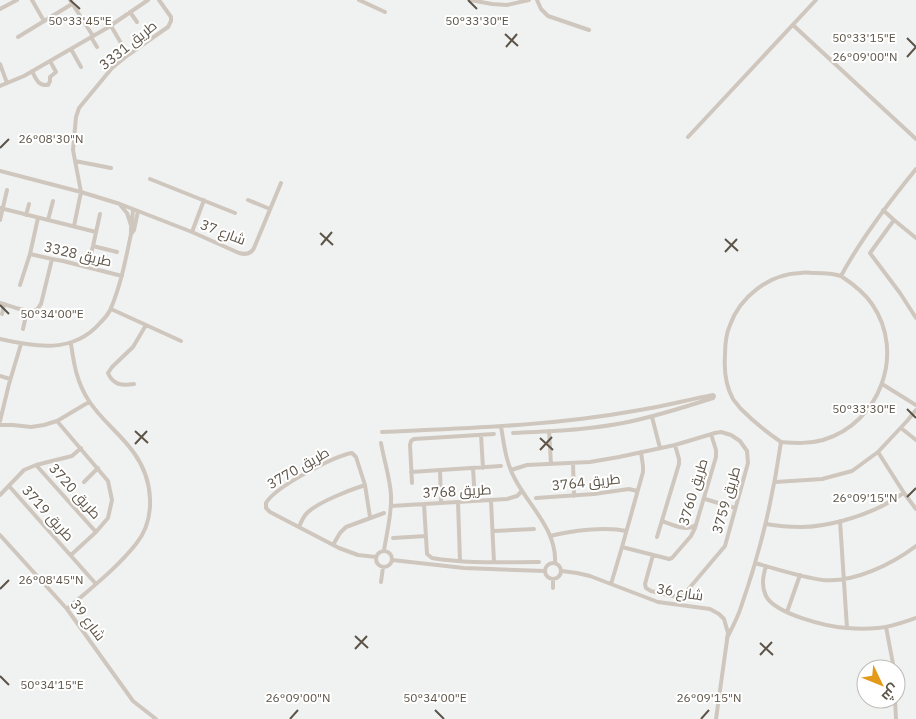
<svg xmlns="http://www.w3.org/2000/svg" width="916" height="719" font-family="'IBM Plex Sans',Cairo,sans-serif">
  <rect width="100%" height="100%" fill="#f0f2f2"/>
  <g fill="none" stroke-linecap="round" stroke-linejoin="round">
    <path stroke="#cfc7be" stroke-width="4" d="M 32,0 L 44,21
      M 70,0 L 93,36
      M 359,0 L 385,12
      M 470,0 L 492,4 L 507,5 L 529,0
      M 537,0 L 541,9 L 548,16 L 589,30
      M 0,9 L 17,0
      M 130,12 L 137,22
      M 793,25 L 916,139
      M 111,26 L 128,55
      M 18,37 L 72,4
      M 91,37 L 97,47
      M 71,49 L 81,67
      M 0,64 L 7,83
      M 32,71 C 36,79 38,86 48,85 L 50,81 L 50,77 L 56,72 L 50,61
      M 0,86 L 24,76 L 107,28 L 148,0
      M 688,137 L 816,0
      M 75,161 L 111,168
      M 0,171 L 81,192 L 120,204 L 192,232 L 239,253 C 246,255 251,254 254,248 L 281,183
      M 150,179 L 235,213
      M 248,200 L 270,209
      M 121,206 L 127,213 L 131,225
      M 0,208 L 96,232
      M 883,210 L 894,220 L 916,238
      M 26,215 L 29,204
      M 0,220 L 7,190
      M 48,220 L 53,201
      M 894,220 L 870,253 L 900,293 L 916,318
      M 74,226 L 81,192 L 73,150 L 76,117 L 79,108 L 112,68 L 128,55 L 168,27 L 171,21 L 171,17 L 159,0
      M 192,232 L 204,200
      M 131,234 L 131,229 L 133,210
      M 93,246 L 117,252
      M 30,254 L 52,259 L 63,261 L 122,276
      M 87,267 L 93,246 L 100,214
      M 20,285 L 30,254 L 38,218
      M 0,303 C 8,305 29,314 36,310 C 39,308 39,306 41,304 L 52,259
      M 111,309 L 181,341
      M 2,314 L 4,304
      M 23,329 L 27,311
      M 0,339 C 35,347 73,354 100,323 C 104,319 109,314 111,308 C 121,284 126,258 131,234 L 134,230 L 138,211
      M 0,376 L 10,379
      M 134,384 C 122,386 113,385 108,373 L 112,367 L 133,347 L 146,325
      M 882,384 L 916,405
      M 652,417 L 660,448
      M 0,421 L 9,384 L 21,344
      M 57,421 L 108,481 L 112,500 L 108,518 L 96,532 L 71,555
      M 0,425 L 13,425 L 31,427 L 44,425 L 57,421 L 89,402
      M 501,426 C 504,445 506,463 515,479 C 529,506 557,530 555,563
      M 901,428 L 916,440
      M 549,431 L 551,464
      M 382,432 C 466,428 551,426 634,411 C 660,407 687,400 713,395 L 714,396 L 713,398
      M 513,433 C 552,431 590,430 628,422 C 657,416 685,407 713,398
      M 481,435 L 483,468
      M 781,442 C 795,443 809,444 823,440 C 880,423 906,353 872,304 C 864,292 853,284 841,276
      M 381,443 C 384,460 390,478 391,495 C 392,513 387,532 384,550
      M 878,452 L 904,493 L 916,509
      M 573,463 L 574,496
      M 36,465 L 96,532
      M 473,468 L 475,501
      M 440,470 L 441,503
      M 511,470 L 527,465 L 590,462 L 619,457 L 675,445 L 715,433 L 721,432 L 731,435 L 740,441 L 747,451 L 748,463 L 725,546 L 686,592 L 683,595 L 677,597 L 651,591 L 646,588 L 645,584 L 653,555
      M 411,472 L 501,466
      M 84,482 L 98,468
      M 775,482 L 822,479 L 852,471 L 878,452 L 907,421 L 916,410
      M 412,483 L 410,445 L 411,441 L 414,439 L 494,434
      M 9,486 L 96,584
      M 0,495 L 24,470 L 36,465 L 72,456 L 81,448
      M 536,498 L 594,494 L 629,489 L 637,491
      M 705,499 L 735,508
      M 491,501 L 494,562
      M 458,502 L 460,561
      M 424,504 L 427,554 L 432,558 C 467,564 504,562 539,562
      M 391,506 L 507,499 L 517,496 L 522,491
      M 370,517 L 365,485 L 356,457 L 352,453 C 334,456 275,487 266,503 L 266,508 L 270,512 L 339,548 L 358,555 L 376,557
      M 662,521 C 673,525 686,532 696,525
      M 840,521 L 847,628
      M 766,524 C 777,526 789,527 801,527 C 827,527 861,517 884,505 C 891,501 897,497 904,493
      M 299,527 C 301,522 303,517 307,513 C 318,502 350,490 365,485
      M 493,531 L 534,529
      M 0,535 L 67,609 L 133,701 L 156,719
      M 550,536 C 570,531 606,526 626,531
      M 657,537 L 679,464 L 679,459 L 675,445
      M 393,538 L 426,536
      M 333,545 L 340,533 L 346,527 L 384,513
      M 622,547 L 669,559 L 672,558 L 691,536 L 695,528 L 716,457 L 716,450 L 711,434
      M376 559a8 8 0 1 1 16 0a8 8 0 1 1-16 0Z
      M 392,560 L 464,568 L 545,571
      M545 571a8 8 0 1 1 16 0a8 8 0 1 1-16 0Z
      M 755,563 C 777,569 800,577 823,580 C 854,583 892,564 916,546
      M 766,566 C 763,576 761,586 766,596 C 775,614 828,627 847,628 C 857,629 868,629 878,628 C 892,627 904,622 916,618
      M 562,571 L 577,573 L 590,576 L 658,602 L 710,609 L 719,614 L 724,619 L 728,633 L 716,719
      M 381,582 L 383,567
      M 611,584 L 622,547 L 643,472 L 643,466 L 641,452
      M 553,588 L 553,579
      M 67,609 C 90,589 116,569 136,544 C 157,518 153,479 134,453 C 121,434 101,420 89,401 C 77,383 74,365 71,344
      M 787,612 L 800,575
      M 886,627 L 894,669
      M 727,638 C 732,628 738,617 741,607 C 760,553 773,498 781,442 C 766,432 753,421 740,408 C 738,405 735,402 733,399 C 725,385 724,370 725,355 C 725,345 726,334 730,325 C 740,297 769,274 800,273 C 805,272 810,273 815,273 C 824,273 832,273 841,276 C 862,237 889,202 916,169
      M 895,699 L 896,719"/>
  </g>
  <path fill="none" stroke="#5d5448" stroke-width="2" d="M 70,0 L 80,9M 468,0 L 477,9M 505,34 L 518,46M 907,38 L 916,47M 506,47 L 517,34M 907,57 L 916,47M 0,148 L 9,139M 320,233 L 333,245M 725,239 L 738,251M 321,245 L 332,232M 725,252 L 737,239M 0,305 L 9,314M 907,409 L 916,418M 135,431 L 148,443M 540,438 L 553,450M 135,444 L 147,431M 540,450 L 552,437M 907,497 L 916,488M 0,589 L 9,580M 355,636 L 368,648M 760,643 L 773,655M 355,649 L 367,636M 760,655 L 772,642M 0,676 L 9,685M 435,710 L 444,719M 290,719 L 298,710M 701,719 L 709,710"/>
  <g text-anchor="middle" stroke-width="4" stroke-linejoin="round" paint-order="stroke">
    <g font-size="14" fill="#5d5448" stroke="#fff">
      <text transform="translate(128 45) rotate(-39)" y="5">طريق 3331</text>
      <text transform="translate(223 232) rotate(21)" y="5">شارع 37</text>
      <text transform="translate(78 254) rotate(13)" y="5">طريق 3328</text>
      <text transform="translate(298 468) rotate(-30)" y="5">طريق 3770</text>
      <text transform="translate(586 482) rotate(-6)" y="5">طريق 3764</text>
      <text transform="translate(75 491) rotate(48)" y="5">طريق 3720</text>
      <text transform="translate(457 491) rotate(-3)" y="5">طريق 3768</text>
      <text transform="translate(693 492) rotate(-73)" y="5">طريق 3760</text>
      <text transform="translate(726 500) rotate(-74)" y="5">طريق 3759</text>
      <text transform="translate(48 513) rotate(48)" y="5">طريق 3719</text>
      <text transform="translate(680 592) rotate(9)" y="5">شارع 36</text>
      <text transform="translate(88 620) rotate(53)" y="5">شارع 39</text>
    </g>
  </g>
  <g font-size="12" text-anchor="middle" fill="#5d5448" stroke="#fff" stroke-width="4" stroke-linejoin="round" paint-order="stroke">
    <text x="80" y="25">50°33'45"E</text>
    <text x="477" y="25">50°33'30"E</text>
    <text x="864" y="42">50°33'15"E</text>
    <text x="865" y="61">26°09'00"N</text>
    <text x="51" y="143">26°08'30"N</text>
    <text x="52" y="318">50°34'00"E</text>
    <text x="864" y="413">50°33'30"E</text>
    <text x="865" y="502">26°09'15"N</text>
    <text x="51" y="584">26°08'45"N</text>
    <text x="52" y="689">50°34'15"E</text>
    <text x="298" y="702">26°09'00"N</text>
    <text x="709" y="702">26°09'15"N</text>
    <text x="435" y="702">50°34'00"E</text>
  </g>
  <g transform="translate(881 684) rotate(133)"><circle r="24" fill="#ffffff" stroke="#bebbb6"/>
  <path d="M0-4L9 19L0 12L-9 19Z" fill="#e39a19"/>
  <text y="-8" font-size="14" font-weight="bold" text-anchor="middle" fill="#5d5448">ش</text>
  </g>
</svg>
